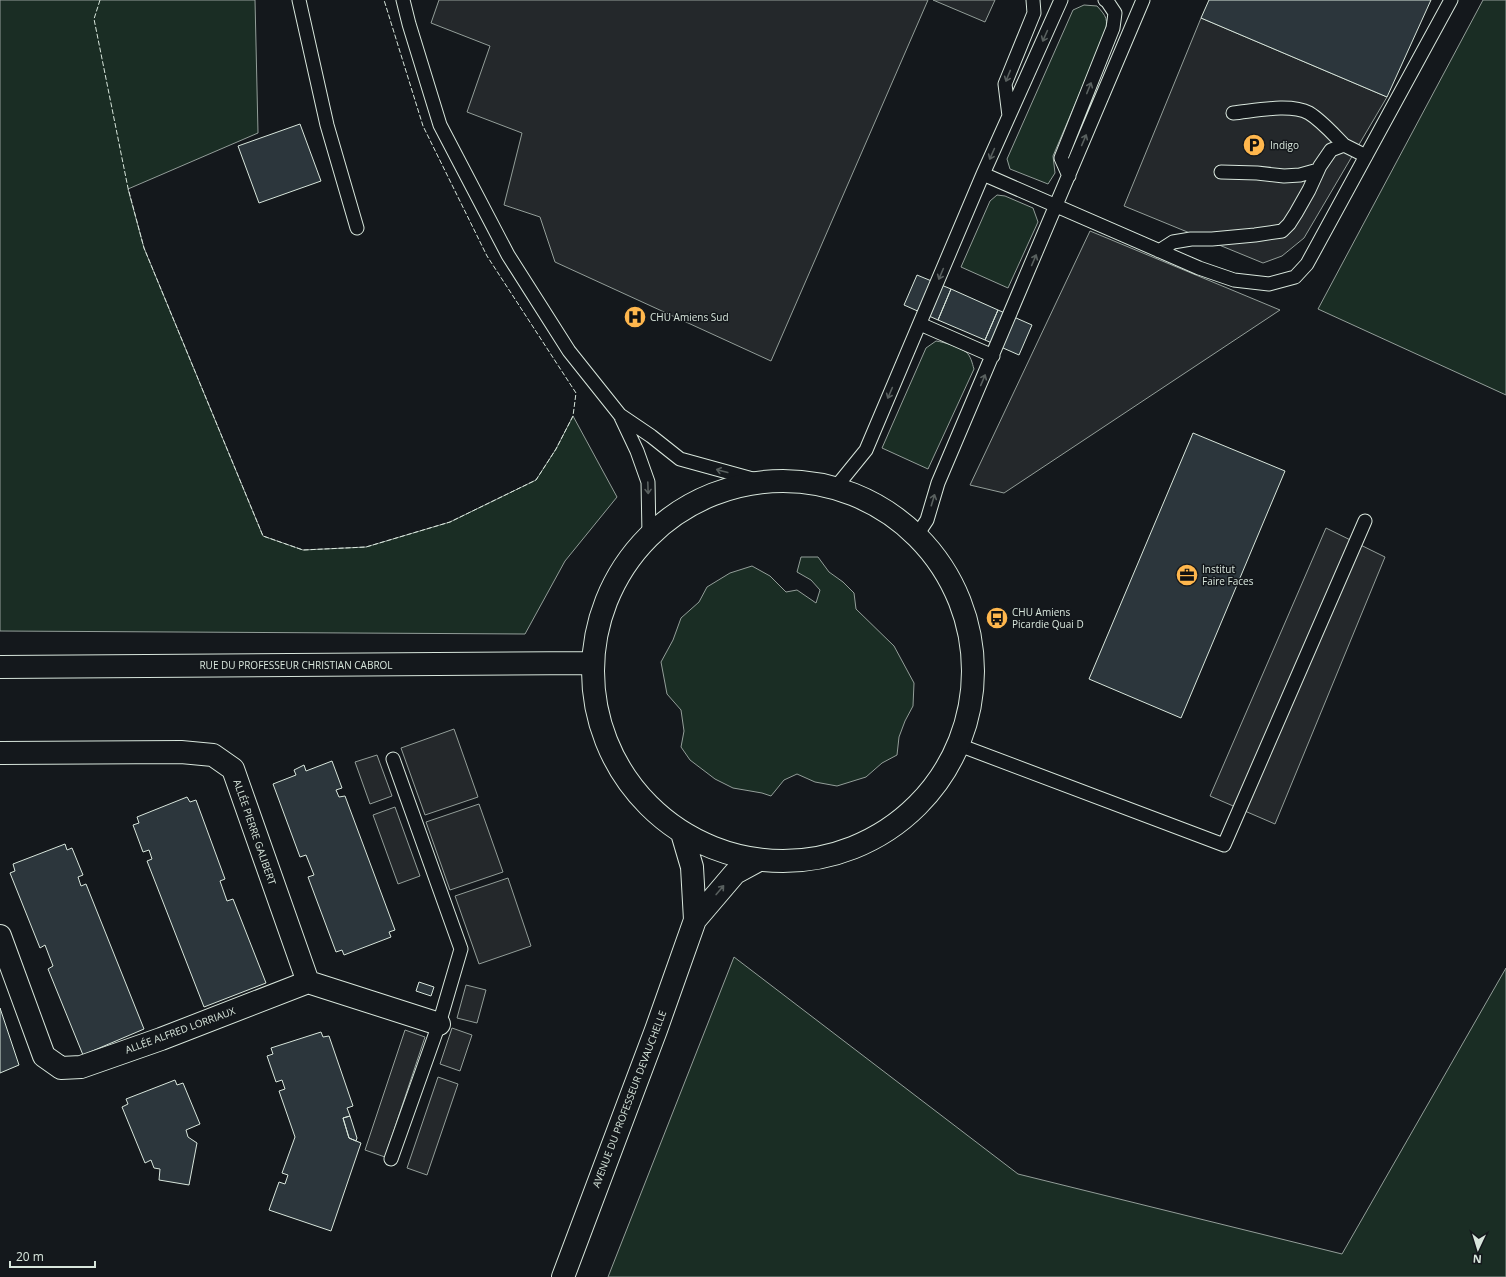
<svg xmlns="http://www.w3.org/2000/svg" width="1506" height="1277" font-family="'Open Sans',sans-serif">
  <rect width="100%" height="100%" fill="#14181c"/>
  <path fill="#1a2d24" stroke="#939e99" d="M 0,0 L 255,0 L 258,133 L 128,189 L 144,248 L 263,536 L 303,550 L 366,547 L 450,522 L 536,480 L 556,449 L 573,416 L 617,497 L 565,561 L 525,634 L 0,631 Z
    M 1483,0 L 1506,0 L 1506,395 L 1318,309 Z
    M 1084,5 L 1097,6 C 1107,17 1108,19 1105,34 L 1053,156 L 1055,173 L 1048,184 L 1010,169 L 1007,159 L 1073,10 Z
    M 997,195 L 1005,196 L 1033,208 L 1038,222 L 1008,288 L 961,267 L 990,201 Z
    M 936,341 C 944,342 959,347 966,352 C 971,356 972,363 974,369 L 928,469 L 882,448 L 926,348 Z
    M 801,557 L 818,557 L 829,572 L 843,582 L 854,593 L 856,609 L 894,646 L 914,683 L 913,706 L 905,721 L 899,737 L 897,755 L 882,763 L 866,777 L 837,786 L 815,782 L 797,774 L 784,780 L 771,796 L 762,793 L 733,788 L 715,779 L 690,760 L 681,747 L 684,731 L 681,710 L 667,694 L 661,662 L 673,640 L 681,618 L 699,602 L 707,587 L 730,573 L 752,566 L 770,576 L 786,592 L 797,590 L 816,603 L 820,590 L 811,580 L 797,572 Z
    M 734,957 L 1018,1174 L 1342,1254 L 1506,968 L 1506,1277 L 608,1277 Z"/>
  <path fill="#24282b" stroke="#939e99" d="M 439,0 L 928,0 L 771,361 L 555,262 L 540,217 L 504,205 L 522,133 L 467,112 L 490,46 L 431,23 Z
    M 933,0 L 995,0 L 985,22 Z
    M 1201,18 L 1387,97 L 1304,238 L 1282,256 L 1263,263 L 1124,206 Z
    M 1090,231 L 1280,310 L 1004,493 L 970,485 Z
    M 1326,528 L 1385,557 L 1275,824 L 1210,796 Z
    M 454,729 L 478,797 L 425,815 L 401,748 Z
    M 377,755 L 392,796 L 370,804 L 355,762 Z
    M 479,804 L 503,872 L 450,890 L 426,822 Z
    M 395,807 L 420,876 L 398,884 L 373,815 Z
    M 508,878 L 531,946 L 479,964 L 455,896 Z
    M 466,985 L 486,990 L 477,1023 L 457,1018 Z
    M 452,1028 L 472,1035 L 460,1071 L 440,1064 Z
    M 405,1030 L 425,1037 L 385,1157 L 365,1150 Z
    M 438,1077 L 458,1084 L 427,1175 L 407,1168 Z"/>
  <path fill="#2c363c" stroke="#d8e6dc" d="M 1209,0 L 1431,0 L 1387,97 L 1201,18 Z
    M 300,124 L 321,181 L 259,203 L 238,146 Z
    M 917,275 L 951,289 L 938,320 L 904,305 Z
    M 951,289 L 998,310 L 985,340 L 938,320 Z
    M 998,310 L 1032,325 L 1019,355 L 985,340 Z
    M 1193,433 L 1285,471 L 1181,718 L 1089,679 Z
    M 332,761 L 342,788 L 336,790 L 339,797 L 345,796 L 395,930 L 389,932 L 391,937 L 344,955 L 342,950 L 336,952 L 308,877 L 314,875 L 306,855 L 300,857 L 273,784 L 296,775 L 294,770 L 304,765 L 306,771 Z
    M 187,797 L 190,802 L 196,800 L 225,879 L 220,881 L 227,901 L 233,899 L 266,983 L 204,1007 L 147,861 L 152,859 L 149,850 L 143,852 L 133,825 L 139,823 L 137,817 Z
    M 65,844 L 67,850 L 72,848 L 83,875 L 78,877 L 81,886 L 86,884 L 144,1029 L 83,1055 L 48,969 L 53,966 L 45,945 L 40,948 L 10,873 L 15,871 L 13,864 Z
    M 419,982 L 434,987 L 431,996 L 416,991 Z
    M 0,1008 L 19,1065 L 0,1073 Z
    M 321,1032 L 323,1037 L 329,1036 L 353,1106 L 347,1108 L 350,1116 L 343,1118 L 349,1138 L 361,1143 L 331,1231 L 269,1210 L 279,1182 L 285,1184 L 288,1175 L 282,1173 L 295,1137 L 279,1091 L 285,1089 L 282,1080 L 276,1082 L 267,1056 L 273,1054 L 271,1048 Z
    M 175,1080 L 177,1085 L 183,1083 L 200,1124 L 186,1130 L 188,1137 L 197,1143 L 189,1185 L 159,1180 L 160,1169 L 154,1168 L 151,1160 L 145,1163 L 122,1107 L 128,1104 L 126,1099 Z
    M 350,1116 L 357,1138 L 356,1141 L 349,1138 L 343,1118 Z"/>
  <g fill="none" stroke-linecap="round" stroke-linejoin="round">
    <g stroke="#d8e6dc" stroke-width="15">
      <path id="service" d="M 299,0 L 327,125 L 357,228
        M 403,0 L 409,24 L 440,125 L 508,255 L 569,351 L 620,415 L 637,451 L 648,482 L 649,534
        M 1233,113 C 1254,111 1290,103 1309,113 C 1322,121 1333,134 1344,145
        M 1009,116 L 1005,84 L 1034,13 L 1033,0
        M 1221,172 L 1257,173 L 1284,176 L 1300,175 L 1318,170
        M 983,174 L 1199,268 L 1234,280 L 1269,284 L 1295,277 L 1307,264 L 1451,0
        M 1069,176 L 1061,158 L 1113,28 L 1115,13 L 1107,1 L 1105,0
        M 1159,251 L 1173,242 L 1191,239 L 1212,239 L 1255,235 L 1282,231 L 1289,224 L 1296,213 L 1309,190 L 1320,166 L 1331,150 L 1344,145 L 1366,156
        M 920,324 L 993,356
        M 620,415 L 651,436 L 680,459 L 760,481
        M 836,487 L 866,450 L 983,174 L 1061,0
        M 917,535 L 927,520 L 938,483 L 1143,0
        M 959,745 L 1224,845 L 1365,521
        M 391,1159 L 439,1024 L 461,949 L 393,759"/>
    </g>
    <g stroke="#d8e6dc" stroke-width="24">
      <path id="minor" d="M 0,753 L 181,752 L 213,755 L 233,769 L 308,982
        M 0,936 L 44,1056 L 61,1068 L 81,1067 L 161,1039 L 308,982 L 439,1024"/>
    </g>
    <g stroke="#d8e6dc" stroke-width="24">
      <path id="tertiary" d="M593 671a190 190 0 1 1 380 0a190 190 0 1 1-380 0Z
        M 0,667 L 591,663
        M 682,833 L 692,867 L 695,920
        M 563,1277 L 656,1030 L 695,920 L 735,873 L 759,860"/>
    </g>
    <use href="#service" stroke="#14181c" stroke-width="13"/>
    <use href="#minor" stroke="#14181c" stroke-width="22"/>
    <use href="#tertiary" stroke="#14181c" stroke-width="22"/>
    <path stroke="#d8e6dc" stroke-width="1" stroke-dasharray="5 2" stroke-linecap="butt" d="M 100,0 L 94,19 L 128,188 L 144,248 L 263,536 L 303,550 L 366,547 L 450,522 L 536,480 L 556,449 L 573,416 L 576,393 L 487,256 L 423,126 L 384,0"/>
  </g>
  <defs><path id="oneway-shaft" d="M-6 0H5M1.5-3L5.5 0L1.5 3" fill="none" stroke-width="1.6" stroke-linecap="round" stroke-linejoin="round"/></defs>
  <g stroke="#59605f">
    <use href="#oneway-shaft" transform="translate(1045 36) rotate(114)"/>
    <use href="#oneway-shaft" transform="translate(1008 76) rotate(112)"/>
    <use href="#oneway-shaft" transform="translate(1089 88) rotate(-68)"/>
    <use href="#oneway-shaft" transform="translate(1084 140) rotate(-67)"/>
    <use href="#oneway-shaft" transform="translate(992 154) rotate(114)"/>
    <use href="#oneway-shaft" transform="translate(1034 260) rotate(-67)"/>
    <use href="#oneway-shaft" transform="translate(941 274) rotate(113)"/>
    <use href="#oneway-shaft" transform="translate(983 380) rotate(-67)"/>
    <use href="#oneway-shaft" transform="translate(890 393) rotate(113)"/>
    <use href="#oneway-shaft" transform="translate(722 471) rotate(-165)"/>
    <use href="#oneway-shaft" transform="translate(648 488) rotate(88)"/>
    <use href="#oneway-shaft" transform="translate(933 500) rotate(-73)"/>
    <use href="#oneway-shaft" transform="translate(720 890) rotate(-50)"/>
  </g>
  <defs>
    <g id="parking-disc" transform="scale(1.15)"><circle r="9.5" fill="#ffb74d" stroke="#14181c"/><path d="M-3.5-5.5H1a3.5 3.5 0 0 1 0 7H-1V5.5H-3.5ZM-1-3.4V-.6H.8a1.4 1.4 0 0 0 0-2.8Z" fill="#111"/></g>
    <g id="hospital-disc" transform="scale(1.15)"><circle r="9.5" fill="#ffb74d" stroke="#14181c"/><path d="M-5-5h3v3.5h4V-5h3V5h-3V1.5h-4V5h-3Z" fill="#111"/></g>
    <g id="office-disc" transform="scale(1.15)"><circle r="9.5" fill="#ffb74d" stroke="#14181c"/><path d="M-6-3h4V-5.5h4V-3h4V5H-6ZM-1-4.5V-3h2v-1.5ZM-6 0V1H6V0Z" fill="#111"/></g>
    <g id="bus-disc" transform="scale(1.15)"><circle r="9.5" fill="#ffb74d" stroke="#14181c"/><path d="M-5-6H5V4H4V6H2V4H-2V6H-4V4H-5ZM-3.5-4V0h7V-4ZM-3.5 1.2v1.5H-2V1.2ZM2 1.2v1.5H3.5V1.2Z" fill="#111"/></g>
  </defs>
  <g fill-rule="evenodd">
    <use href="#parking-disc" x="1254" y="145"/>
    <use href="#hospital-disc" x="635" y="317"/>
    <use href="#office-disc" x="1187" y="575"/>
    <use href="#bus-disc" x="997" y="618"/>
  </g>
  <g text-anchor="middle" stroke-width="3" stroke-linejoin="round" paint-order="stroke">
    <g font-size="10" fill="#d8e6dc" stroke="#14181c" text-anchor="start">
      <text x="1270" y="149">Indigo</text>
      <text x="650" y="321">CHU Amiens Sud</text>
      <text x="1202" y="573">Institut<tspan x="1202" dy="12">Faire Faces</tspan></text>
      <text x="1012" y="616">CHU Amiens<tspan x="1012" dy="12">Picardie Quai D</tspan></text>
    </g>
    <g font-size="10" fill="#d8e6dc" stroke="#14181c">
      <text x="296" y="669">RUE DU PROFESSEUR CHRISTIAN CABROL</text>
      <text transform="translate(255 832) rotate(71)" y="4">ALLÉE PIERRE GALIBERT</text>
      <text transform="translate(180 1030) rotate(-20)" y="4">ALLÉE ALFRED LORRIAUX</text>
      <text transform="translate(629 1099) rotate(-69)" y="4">AVENUE DU PROFESSEUR DEVAUCHELLE</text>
    </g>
  </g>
  <g transform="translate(1478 1249) rotate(184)" stroke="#14181c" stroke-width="3" paint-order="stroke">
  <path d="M0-3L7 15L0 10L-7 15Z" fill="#d8e6dc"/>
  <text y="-6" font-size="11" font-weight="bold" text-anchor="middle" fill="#d8e6dc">N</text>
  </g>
  <path d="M10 1261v6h85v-6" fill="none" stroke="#d8e6dc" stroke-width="2"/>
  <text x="16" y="1261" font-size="12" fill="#d8e6dc" stroke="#14181c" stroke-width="3" paint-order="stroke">20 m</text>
</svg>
